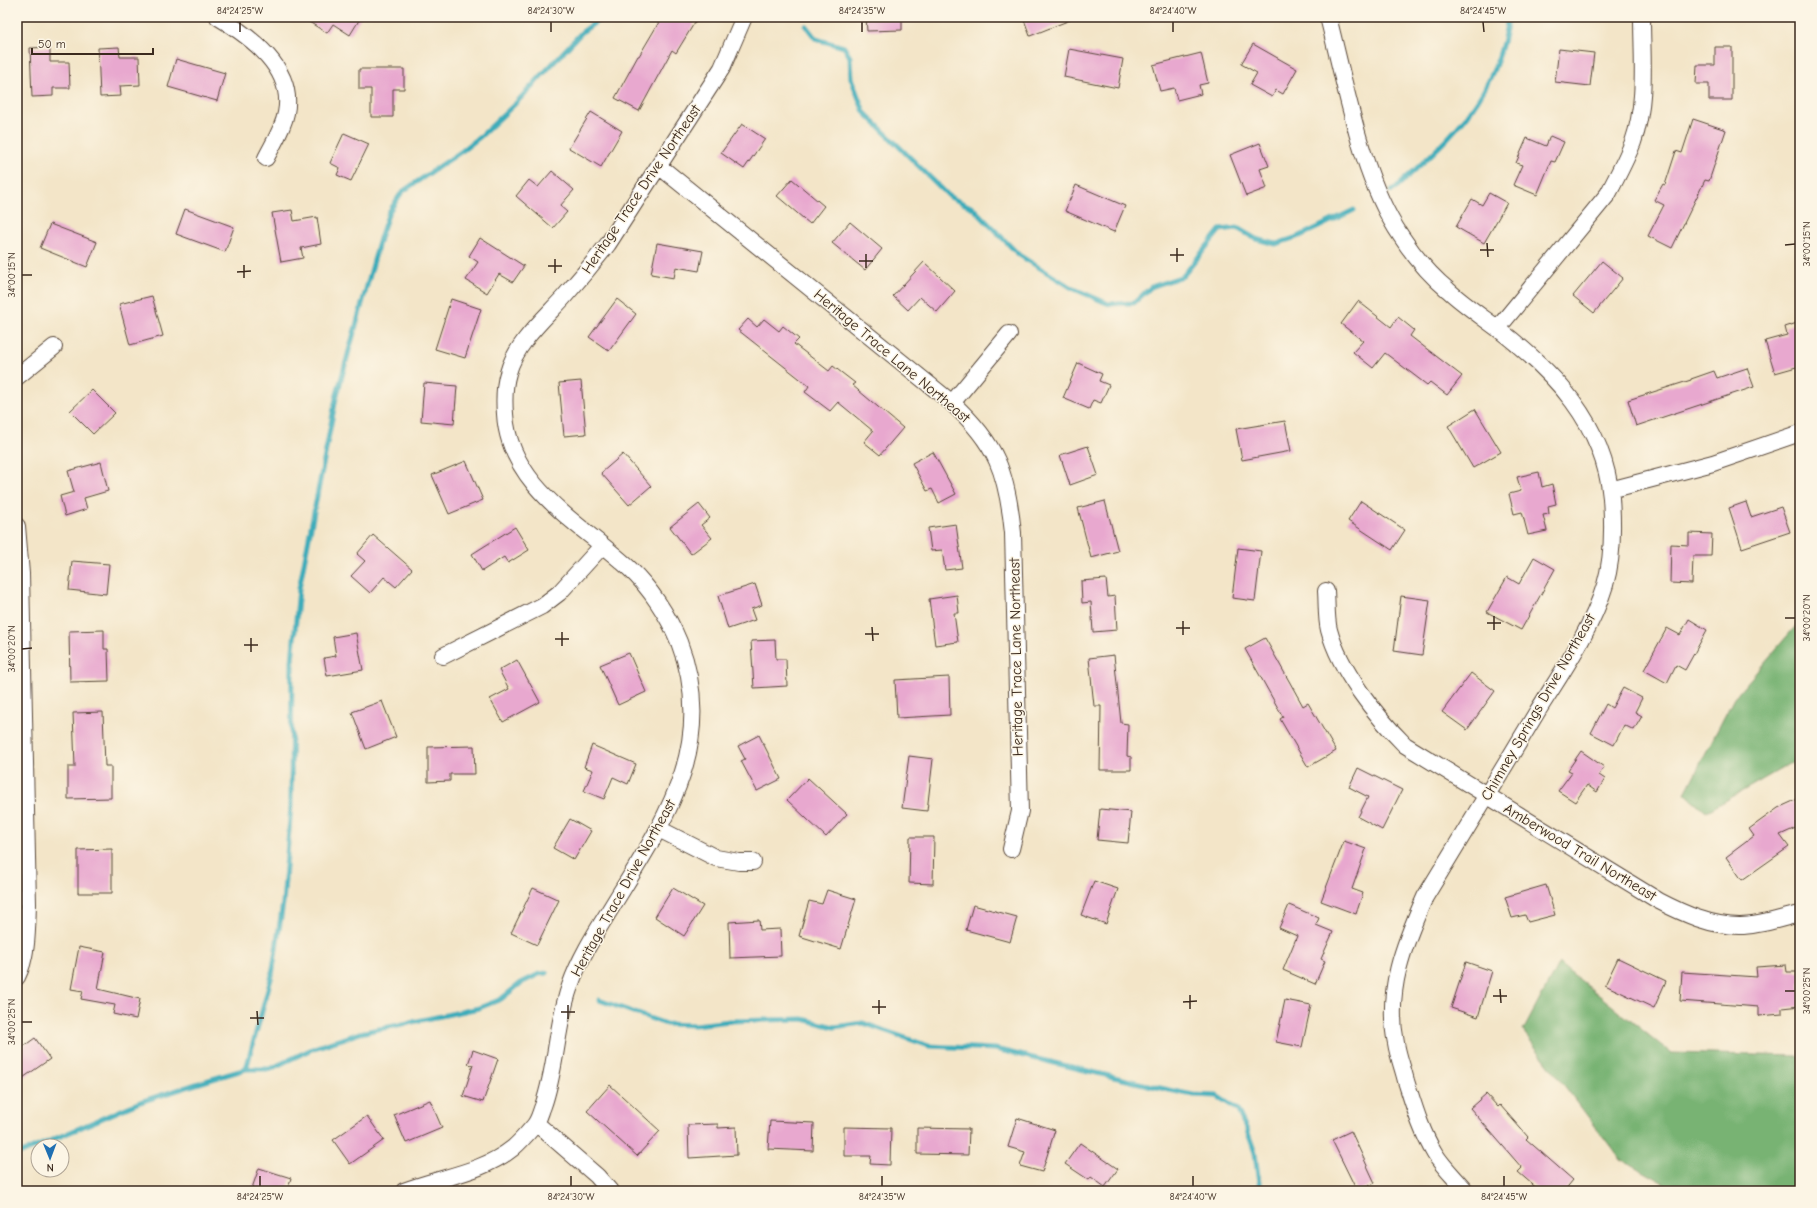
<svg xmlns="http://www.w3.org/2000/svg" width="1817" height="1208" font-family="'Comic Neue',sans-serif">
  <rect width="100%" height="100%" fill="#fcf5e5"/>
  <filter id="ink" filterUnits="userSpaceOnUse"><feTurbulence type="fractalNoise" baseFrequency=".025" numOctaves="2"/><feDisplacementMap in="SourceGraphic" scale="8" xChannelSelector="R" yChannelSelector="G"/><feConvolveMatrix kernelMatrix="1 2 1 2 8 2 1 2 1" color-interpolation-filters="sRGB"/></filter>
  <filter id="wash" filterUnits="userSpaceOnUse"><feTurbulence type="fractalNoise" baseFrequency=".012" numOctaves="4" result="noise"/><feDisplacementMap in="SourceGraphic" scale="16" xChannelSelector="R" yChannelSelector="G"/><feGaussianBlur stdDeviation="0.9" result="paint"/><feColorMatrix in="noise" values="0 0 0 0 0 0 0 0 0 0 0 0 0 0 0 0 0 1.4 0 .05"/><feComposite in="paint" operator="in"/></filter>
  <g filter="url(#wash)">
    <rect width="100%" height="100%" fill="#f3e5c8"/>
    <path fill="#78b373" stroke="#5a6e48" d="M 1800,621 L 1800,758 L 1706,812 L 1685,793 L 1734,698 Z
      M 1559,963 L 1671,1053 L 1800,1056 L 1800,1191 L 1678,1191 L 1620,1159 L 1523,1031 Z"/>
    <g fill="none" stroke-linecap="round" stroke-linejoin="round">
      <path stroke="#3cacba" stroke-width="5" d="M 806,26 L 816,39 L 844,47 L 850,57 L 851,78 L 864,112 L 950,197 L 973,208 L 1019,255 L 1072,288 L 1109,304 L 1134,303 L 1151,287 L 1183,276 L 1220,230 L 1237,228 L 1256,239 L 1276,244 L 1300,236 L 1354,210
        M 1392,191 C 1449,139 1497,99 1508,17
        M 599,1000 L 666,1024 L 695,1025 L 730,1021 L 803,1019 L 834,1027 L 863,1023 L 929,1046 L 995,1049 L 1169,1090 L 1193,1095 L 1217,1096 L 1237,1109 L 1247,1130 L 1255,1153 L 1260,1191
        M 246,1069 L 272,975 L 283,903 L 291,806 L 292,661 L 299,589 L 336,398 L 381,235 L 389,212 L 402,192 L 462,151 L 481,136 L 516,103 L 582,32 L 603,17
        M 17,1155 L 140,1102 L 209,1080 L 246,1069 L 270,1069 L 314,1048 L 360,1033 L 479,1008 L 501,999 L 521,983 L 539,974 L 547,973"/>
    </g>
    <g id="blocks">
      <path fill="#e8a8cf" d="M 301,17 L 361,17 L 350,35 L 333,24 L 327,33 Z
        M 662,17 L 698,17 L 676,53 L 672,50 L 639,111 L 615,98 L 638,56 L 639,56 Z
        M 866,17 L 902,17 L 902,30 L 867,31 Z
        M 1023,17 L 1075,17 L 1075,18 L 1030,36 Z
        M 1253,44 L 1297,69 L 1283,94 L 1276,90 L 1272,97 L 1250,85 L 1257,73 L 1241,64 Z
        M 50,47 L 50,62 L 69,62 L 70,88 L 53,88 L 53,96 L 32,97 L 30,48 Z
        M 119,47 L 120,57 L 139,57 L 140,85 L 120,86 L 121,96 L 100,97 L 98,48 Z
        M 1715,47 L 1732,47 L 1732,100 L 1709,100 L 1709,84 L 1696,84 L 1697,65 L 1715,65 Z
        M 1069,49 L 1123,59 L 1118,88 L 1064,77 Z
        M 1559,49 L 1594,53 L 1590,86 L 1555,82 Z
        M 1201,53 L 1208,83 L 1199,85 L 1201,94 L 1177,100 L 1174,88 L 1160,91 L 1153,65 Z
        M 176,59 L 225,73 L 217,101 L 168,87 Z
        M 359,69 L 404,69 L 404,89 L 393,89 L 393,117 L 371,117 L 371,89 L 359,89 Z
        M 591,112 L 622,131 L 601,167 L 569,148 Z
        M 1693,119 L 1726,130 L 1709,181 L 1705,180 L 1672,248 L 1648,236 L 1664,205 L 1654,200 L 1663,184 L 1665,185 L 1676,151 L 1682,153 Z
        M 742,124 L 765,139 L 744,169 L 721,153 Z
        M 344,133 L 369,144 L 351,181 L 337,175 L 340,168 L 330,163 Z
        M 1550,136 L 1564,142 L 1555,162 L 1551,161 L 1537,195 L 1513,185 L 1522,165 L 1516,163 L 1527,138 L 1546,146 Z
        M 1260,143 L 1269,166 L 1260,169 L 1267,188 L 1246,196 L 1230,155 Z
        M 552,171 L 574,190 L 560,206 L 567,212 L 553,228 L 516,196 L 529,180 L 538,187 Z
        M 792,179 L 824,206 L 810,224 L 777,196 Z
        M 1076,185 L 1125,206 L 1114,232 L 1065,211 Z
        M 1489,193 L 1507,203 L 1484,243 L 1456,227 L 1472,199 L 1482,205 Z
        M 185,209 L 234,227 L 225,252 L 176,234 Z
        M 292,210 L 294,221 L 317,217 L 321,244 L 301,248 L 303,258 L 281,262 L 272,213 Z
        M 850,222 L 882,249 L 865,270 L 832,243 Z
        M 50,224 L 97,242 L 87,267 L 40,248 Z
        M 480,238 L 524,266 L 513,282 L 499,274 L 487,293 L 466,280 L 478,262 L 469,256 Z
        M 657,243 L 703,251 L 699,271 L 676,267 L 674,278 L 651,274 Z
        M 1602,261 L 1623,278 L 1594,313 L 1573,296 Z
        M 924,262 L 955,291 L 937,312 L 920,297 L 908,310 L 893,296 Z
        M 152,296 L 163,336 L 130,345 L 119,304 Z
        M 451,299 L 481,309 L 465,358 L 435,349 Z
        M 617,299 L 636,314 L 609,351 L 589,337 Z
        M 1358,301 L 1391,327 L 1398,317 L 1414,330 L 1410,336 L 1462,376 L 1447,395 L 1430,382 L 1427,385 L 1385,353 L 1373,368 L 1353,352 L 1363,341 L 1341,324 Z
        M 748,319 L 757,327 L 764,319 L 779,331 L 783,326 L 799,339 L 794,344 L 829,371 L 833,366 L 855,383 L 852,385 L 903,428 L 880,455 L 864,442 L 873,431 L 838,402 L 830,411 L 805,392 L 809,386 L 738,330 Z
        M 1800,322 L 1800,366 L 1775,373 L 1765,341 L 1787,335 L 1785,327 Z
        M 1078,363 L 1102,374 L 1099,381 L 1109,385 L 1101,403 L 1093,400 L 1089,409 L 1063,398 Z
        M 1747,368 L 1754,387 L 1636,426 L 1628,400 L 1691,380 L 1691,379 L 1714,371 L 1717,378 Z
        M 581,381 L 586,434 L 564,436 L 559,383 Z
        M 424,383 L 457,386 L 454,424 L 421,421 Z
        M 92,390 L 115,413 L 93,434 L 70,411 Z
        M 1475,409 L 1501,452 L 1473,468 L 1448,426 Z
        M 1285,421 L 1291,451 L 1242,460 L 1236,429 Z
        M 1088,446 L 1098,475 L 1070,485 L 1060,455 Z
        M 933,452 L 956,494 L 939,503 L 932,489 L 927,491 L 912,463 Z
        M 623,454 L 651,486 L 629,505 L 601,473 Z
        M 466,461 L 483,500 L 449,514 L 432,475 Z
        M 101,462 L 108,491 L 84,498 L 87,509 L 65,516 L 60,496 L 74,492 L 68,471 Z
        M 1539,472 L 1542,487 L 1552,484 L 1556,504 L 1548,506 L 1549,514 L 1543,515 L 1547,531 L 1528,535 L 1522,512 L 1514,514 L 1509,494 L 1521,491 L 1517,477 Z
        M 1105,501 L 1118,551 L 1091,558 L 1078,508 Z
        M 1361,501 L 1405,530 L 1392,550 L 1348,521 Z
        M 1746,502 L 1751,517 L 1781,507 L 1790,532 L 1742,548 L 1729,508 Z
        M 699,504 L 710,518 L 701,525 L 712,538 L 691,554 L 670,527 Z
        M 956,524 L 962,568 L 945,570 L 942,550 L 931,551 L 928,528 Z
        M 515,527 L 529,550 L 508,563 L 504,557 L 482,571 L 472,554 Z
        M 1689,533 L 1712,534 L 1711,556 L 1693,556 L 1692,584 L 1670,583 L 1671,544 L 1689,545 Z
        M 373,535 L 412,569 L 396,587 L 384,577 L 370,593 L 351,576 L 365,561 L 357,554 Z
        M 1238,548 L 1261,551 L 1255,601 L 1232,598 Z
        M 1534,557 L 1555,569 L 1521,630 L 1487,612 L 1507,577 L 1519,584 Z
        M 72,561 L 109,564 L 106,594 L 69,590 Z
        M 1106,579 L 1108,597 L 1115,596 L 1117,630 L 1093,632 L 1091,602 L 1082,603 L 1081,581 Z
        M 755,584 L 762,605 L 751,609 L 755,620 L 728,629 L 718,596 Z
        M 957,595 L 959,613 L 954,613 L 958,642 L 935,645 L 929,599 Z
        M 1401,596 L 1430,600 L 1422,655 L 1394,651 Z
        M 1689,619 L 1707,630 L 1685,670 L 1676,665 L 1667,683 L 1644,670 L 1667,628 L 1680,635 Z
        M 104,630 L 104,649 L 108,649 L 109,681 L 70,682 L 69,631 Z
        M 356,633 L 363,670 L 327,676 L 324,658 L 336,656 L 333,637 Z
        M 1265,638 L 1303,706 L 1308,703 L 1336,751 L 1308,767 L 1280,719 L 1283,717 L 1245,649 Z
        M 775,640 L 776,659 L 786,659 L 787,686 L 754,688 L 751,641 Z
        M 629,653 L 646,692 L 618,705 L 600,665 Z
        M 1114,655 L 1121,723 L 1128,724 L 1127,756 L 1131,757 L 1131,770 L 1100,770 L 1101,706 L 1094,706 L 1089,658 Z
        M 517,660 L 540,702 L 503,722 L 490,699 L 509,689 L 499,670 Z
        M 1471,673 L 1495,691 L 1467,730 L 1442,712 Z
        M 949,677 L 950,715 L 897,718 L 895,680 Z
        M 1623,688 L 1642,698 L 1635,712 L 1642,716 L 1634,730 L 1624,725 L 1614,745 L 1591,733 L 1606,704 L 1612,708 Z
        M 382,701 L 396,737 L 366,749 L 352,712 Z
        M 103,712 L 105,766 L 111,766 L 111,798 L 68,799 L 68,767 L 75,767 L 73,713 Z
        M 759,735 L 781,779 L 757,791 L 741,761 L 745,759 L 738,746 Z
        M 592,745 L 636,764 L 628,784 L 613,777 L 604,799 L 584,791 L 593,770 L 584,767 Z
        M 474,746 L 475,774 L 450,774 L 450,781 L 428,782 L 428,747 Z
        M 1581,751 L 1604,767 L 1599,775 L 1605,779 L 1597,792 L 1587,785 L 1575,802 L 1558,791 L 1572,772 L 1568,770 Z
        M 909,756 L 933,759 L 927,811 L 902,808 Z
        M 1358,768 L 1402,790 L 1382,830 L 1358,817 L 1368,797 L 1349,787 Z
        M 808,778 L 847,814 L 826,837 L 787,800 Z
        M 1800,798 L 1800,826 L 1780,835 L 1789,847 L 1742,880 L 1726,857 L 1754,836 L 1749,829 L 1778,808 Z
        M 1100,809 L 1131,812 L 1128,843 L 1097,840 Z
        M 570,819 L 591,831 L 574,860 L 553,848 Z
        M 910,837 L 934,837 L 933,884 L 909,883 Z
        M 1344,841 L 1366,849 L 1352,889 L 1363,893 L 1356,914 L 1321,901 Z
        M 112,849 L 112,893 L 78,893 L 78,850 Z
        M 1094,881 L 1118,889 L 1106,924 L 1081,915 Z
        M 1546,885 L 1555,915 L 1528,922 L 1525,915 L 1512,918 L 1505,897 Z
        M 533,888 L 559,900 L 537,945 L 511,933 Z
        M 673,888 L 703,906 L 684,936 L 655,917 Z
        M 827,890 L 856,899 L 841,949 L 799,936 L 809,901 L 822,904 Z
        M 973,905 L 1017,917 L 1010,942 L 966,930 Z
        M 1289,905 L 1319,918 L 1316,925 L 1333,932 L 1321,959 L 1325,961 L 1315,984 L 1283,970 L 1297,936 L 1279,928 Z
        M 759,920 L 760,930 L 780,929 L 781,956 L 730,958 L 729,922 Z
        M 79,947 L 105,952 L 98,989 L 140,999 L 136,1019 L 113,1014 L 115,1005 L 81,999 L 83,991 L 71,989 Z
        M 1618,958 L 1666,981 L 1654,1008 L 1605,985 Z
        M 1466,962 L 1492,971 L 1478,1017 L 1451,1008 Z
        M 1786,965 L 1787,972 L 1800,972 L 1800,1006 L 1782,1008 L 1782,1014 L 1759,1016 L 1759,1007 L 1680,1001 L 1682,972 L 1757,977 L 1756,967 Z
        M 1285,1000 L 1311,1005 L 1302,1047 L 1276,1042 Z
        M 35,1038 L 50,1059 L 17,1082 L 17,1051 Z
        M 473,1050 L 498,1059 L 483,1102 L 463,1096 L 473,1065 L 468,1064 Z
        M 610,1085 L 660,1131 L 637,1156 L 587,1111 Z
        M 1486,1094 L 1498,1107 L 1500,1105 L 1528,1137 L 1526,1139 L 1573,1180 L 1564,1191 L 1540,1191 L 1518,1172 L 1522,1168 L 1470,1108 Z
        M 430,1100 L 442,1128 L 406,1143 L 394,1115 Z
        M 367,1116 L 384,1140 L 350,1164 L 333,1140 Z
        M 1017,1118 L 1055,1130 L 1042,1172 L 1020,1166 L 1025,1152 L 1008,1147 Z
        M 770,1121 L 814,1123 L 813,1151 L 768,1149 Z
        M 718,1124 L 718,1128 L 736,1127 L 737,1155 L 689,1158 L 688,1125 Z
        M 844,1127 L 891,1128 L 890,1165 L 870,1164 L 871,1156 L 844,1156 Z
        M 917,1128 L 969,1129 L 968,1155 L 917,1154 Z
        M 1351,1131 L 1375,1183 L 1357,1191 L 1332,1140 Z
        M 1080,1143 L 1118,1169 L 1105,1187 L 1091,1177 L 1089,1180 L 1065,1164 Z
        M 259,1168 L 291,1178 L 287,1191 L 251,1191 Z"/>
    </g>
  </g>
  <g filter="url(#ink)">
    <use href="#blocks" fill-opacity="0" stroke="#574638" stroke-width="1"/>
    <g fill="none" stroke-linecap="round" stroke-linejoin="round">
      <g stroke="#574638" stroke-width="18">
        <path id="minor" d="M 218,17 C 251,37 295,69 286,113 C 283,129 273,144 266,158
          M 1328,17 C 1346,86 1361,177 1401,236 C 1414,256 1430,275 1448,290 C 1463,304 1481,316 1497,328 C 1554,372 1604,423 1611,498 C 1613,526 1613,558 1605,585 C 1591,631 1562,672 1537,712 C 1500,774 1462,836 1425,897 C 1404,944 1385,991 1396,1043 C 1398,1056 1403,1068 1406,1081 C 1414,1106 1421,1131 1435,1154 C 1443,1167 1456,1179 1466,1191
          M 659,166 L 952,403 C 997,444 1007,473 1013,533 L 1020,811 L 1011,849
          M 1498,328 L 1608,194 C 1617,177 1626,160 1633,142 C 1647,103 1642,58 1642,17
          M 17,377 L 54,347
          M 952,403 L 1009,334
          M 1610,490 L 1713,463 L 1800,433
          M 17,526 L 21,574 L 28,904 C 27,928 28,955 17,977
          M 1326,591 C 1327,603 1326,618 1329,630 C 1340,671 1376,716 1405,745 L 1659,901 C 1684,914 1711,926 1740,926 C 1760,926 1781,918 1800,914
          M 443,656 L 542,606 L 559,593 L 602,546
          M 659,829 L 716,858 L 739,862 L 753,862
          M 537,1124 L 597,1176 L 610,1191
          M 404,1191 C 440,1177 482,1173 513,1148 C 520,1142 527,1134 533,1127 C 539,1121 540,1113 543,1106 C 557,1067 556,1025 570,986 C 579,960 593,937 608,913 C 660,827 720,748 679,642 C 668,615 650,588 630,569 C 582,524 509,487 505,414 C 504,401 504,386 508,373 C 516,343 543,320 563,298 C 579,280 594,262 608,244 L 722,68 L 744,17"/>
      </g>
      <use href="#minor" stroke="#fff" stroke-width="16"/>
    </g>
  </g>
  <path fill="none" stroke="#3b2a1e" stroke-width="1.5" d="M 240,22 L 240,32M 551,22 L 551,32M 862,22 L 862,32M 1173,22 L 1173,32M 1483,22 L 1484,32M 1487,243 L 1488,257M 1785,245 L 1795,244M 1177,248 L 1177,262M 1480,250 L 1494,250M 866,254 L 866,268M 1170,255 L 1184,255M 555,259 L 555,273M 859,261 L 873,261M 244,265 L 244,278M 548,266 L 562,266M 237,272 L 251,271M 22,275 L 32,275M 1494,616 L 1494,630M 1785,618 L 1795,618M 1183,621 L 1183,635M 1487,623 L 1501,623M 872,627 L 873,641M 1176,628 L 1190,628M 562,632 L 562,646M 865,634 L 879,634M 251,638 L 251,652M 555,639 L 569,639M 244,645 L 258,645M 22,649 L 32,648M 1500,989 L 1501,1003M 1785,991 L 1795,991M 1190,995 L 1190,1009M 1493,996 L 1507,996M 879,1000 L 879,1014M 1183,1002 L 1197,1001M 568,1005 L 568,1019M 872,1007 L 886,1007M 257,1011 L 258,1025M 561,1012 L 575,1012M 250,1018 L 264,1018M 22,1022 L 32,1022M 260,1176 L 260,1186M 571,1176 L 571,1186M 882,1176 L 882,1186M 1193,1176 L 1193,1186M 1504,1176 L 1504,1186"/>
  <g text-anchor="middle" stroke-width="3" stroke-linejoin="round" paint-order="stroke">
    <g font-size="15" fill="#3b2a1e" stroke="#fcf5e5">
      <text transform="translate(641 189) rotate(-56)" y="5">Heritage Trace Drive Northeast</text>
      <text transform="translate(892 356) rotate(40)" y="5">Heritage Trace Lane Northeast</text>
      <text transform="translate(1016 657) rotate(-91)" y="5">Heritage Trace Lane Northeast</text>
      <text transform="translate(1538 707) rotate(-60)" y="5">Chimney Springs Drive Northeast</text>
      <text transform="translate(1580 852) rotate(31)" y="5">Amberwood Trail Northeast</text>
      <text transform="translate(623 888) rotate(-61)" y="5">Heritage Trace Drive Northeast</text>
    </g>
  </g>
  <rect width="1817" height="1208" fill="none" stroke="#fcf5e5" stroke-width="44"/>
  <g transform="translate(50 1158) rotate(179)"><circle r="19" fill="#fcf5e5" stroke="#afa495"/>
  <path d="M0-3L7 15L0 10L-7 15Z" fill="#1f6fb2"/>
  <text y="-6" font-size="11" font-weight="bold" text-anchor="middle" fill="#3b2a1e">N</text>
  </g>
  <path d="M32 48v6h121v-6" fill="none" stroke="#3b2a1e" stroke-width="2"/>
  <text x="38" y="48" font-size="12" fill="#3b2a1e" stroke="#fcf5e5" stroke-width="3" paint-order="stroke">50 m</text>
  <rect x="22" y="22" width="1773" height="1164" fill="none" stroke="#3b2a1e" stroke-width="1.5"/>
  <g font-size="10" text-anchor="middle" fill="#3b2a1e">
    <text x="240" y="14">84°24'25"W</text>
    <text x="551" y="14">84°24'30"W</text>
    <text x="862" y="14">84°24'35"W</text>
    <text x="1173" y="14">84°24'40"W</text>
    <text x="1483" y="14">84°24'45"W</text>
    <text transform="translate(1806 244) rotate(-90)" y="4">34°00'15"N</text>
    <text transform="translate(11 275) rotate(-90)" y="4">34°00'15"N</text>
    <text transform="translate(1806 618) rotate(-90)" y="4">34°00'20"N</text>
    <text transform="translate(11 649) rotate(-90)" y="4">34°00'20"N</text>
    <text transform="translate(1806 991) rotate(-90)" y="4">34°00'25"N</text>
    <text transform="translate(11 1022) rotate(-90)" y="4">34°00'25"N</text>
    <text x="260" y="1200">84°24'25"W</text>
    <text x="571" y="1200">84°24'30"W</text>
    <text x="882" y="1200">84°24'35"W</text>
    <text x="1193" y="1200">84°24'40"W</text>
    <text x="1504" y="1200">84°24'45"W</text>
  </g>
</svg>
